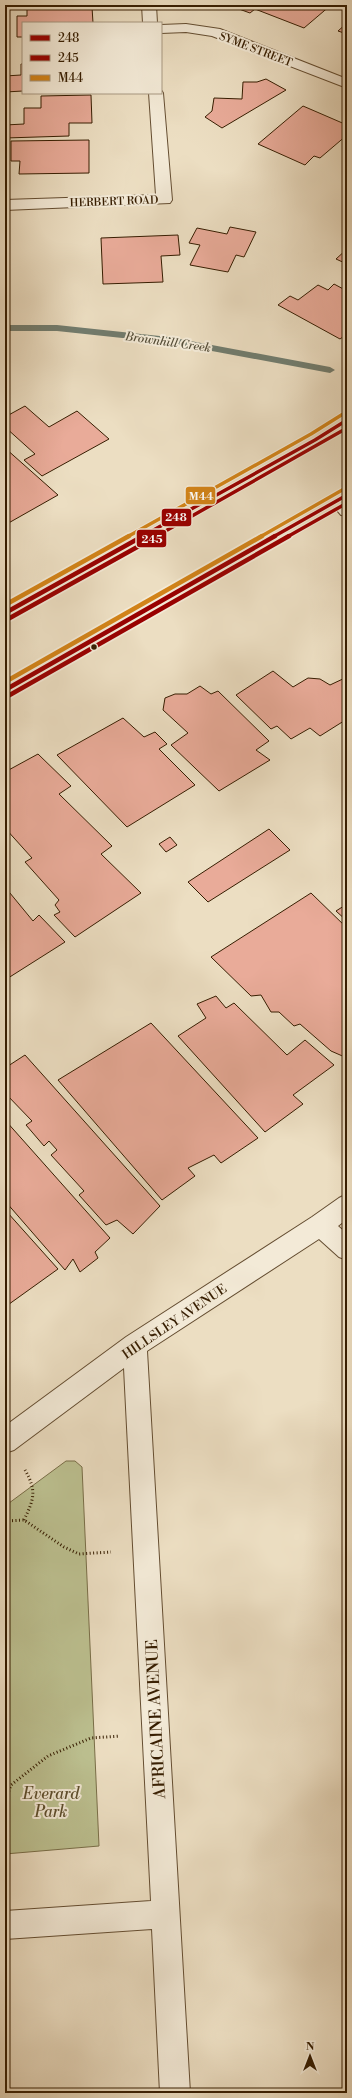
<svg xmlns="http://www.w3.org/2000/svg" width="352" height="2098" font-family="'Libre Bodoni',serif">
  <rect width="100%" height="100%" fill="#ecdec2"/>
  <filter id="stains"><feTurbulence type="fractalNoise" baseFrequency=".005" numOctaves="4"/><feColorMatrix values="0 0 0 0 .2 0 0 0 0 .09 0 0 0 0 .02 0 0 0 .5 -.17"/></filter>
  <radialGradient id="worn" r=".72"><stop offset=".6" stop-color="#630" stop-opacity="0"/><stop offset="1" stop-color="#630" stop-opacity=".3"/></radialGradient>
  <path fill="#bcc090" stroke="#796e48" d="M 66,1461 L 75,1461 L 82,1467 L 99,1846 L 5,1854 L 5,1506 Z"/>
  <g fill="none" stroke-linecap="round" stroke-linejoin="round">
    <path fill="#717c6e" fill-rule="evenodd" d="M 5,325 L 57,325 L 169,337 L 330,367 L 335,370 L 330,373 L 169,343 L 57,331 L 5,331 Z"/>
  </g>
  <path fill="#e9ab99" stroke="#361d01" d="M 228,5 L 331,5 L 304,28 L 255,9 L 250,13 Z
    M 92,7 L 93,23 L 23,23 L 23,37 L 17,37 L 17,16 L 27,16 L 27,9 Z
    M 347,23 L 347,34 L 338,31 Z
    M 21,64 L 23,64 L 23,91 L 5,92 L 5,76 L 21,75 Z
    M 266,79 L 286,90 L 222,128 L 205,117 L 212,111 L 214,98 L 242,99 L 243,82 L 257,82 Z
    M 91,95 L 92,123 L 69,123 L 69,136 L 5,138 L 5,125 L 24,124 L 24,108 L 41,108 L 41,96 Z
    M 303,106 L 347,125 L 347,135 L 320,158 L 314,156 L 305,165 L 258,144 Z
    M 89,140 L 89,173 L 19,174 L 20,161 L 11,161 L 11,141 Z
    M 230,227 L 256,232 L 244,257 L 236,255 L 228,272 L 190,265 L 200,245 L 189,243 L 197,228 L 227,234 Z
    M 178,235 L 180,255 L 161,256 L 163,282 L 103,284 L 101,238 Z
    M 347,249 L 347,264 L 336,259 Z
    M 334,284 L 347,291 L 347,334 L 340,339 L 278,305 L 290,296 L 298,300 L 318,285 L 328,290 Z
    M 25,406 L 49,427 L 77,411 L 109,439 L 42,476 L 24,460 L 35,454 L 5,427 L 5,417 Z
    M 5,448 L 58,495 L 5,525 Z
    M 273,671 L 293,687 L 308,678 L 320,679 L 330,685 L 347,677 L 347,719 L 320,736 L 310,728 L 291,739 L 277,726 L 271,729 L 236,695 Z
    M 200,686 L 211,694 L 218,691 L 269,741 L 256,750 L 270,760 L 219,791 L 171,745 L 188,733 L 163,710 L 165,698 L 175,694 L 187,694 Z
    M 123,718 L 144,737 L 155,732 L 167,744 L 159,749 L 195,785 L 127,827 L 57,755 Z
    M 38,754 L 71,786 L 59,794 L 112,846 L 101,854 L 141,893 L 75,937 L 54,915 L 60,912 L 55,905 L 59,900 L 25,862 L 32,858 L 5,828 L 5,772 Z
    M 269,829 L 290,850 L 208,902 L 188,882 Z
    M 170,837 L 177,845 L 166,852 L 159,844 Z
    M 5,887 L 33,921 L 39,915 L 65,942 L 5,980 Z
    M 311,893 L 347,928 L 347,1058 L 331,1051 L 300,1024 L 294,1026 L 279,1012 L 271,1012 L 261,995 L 251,996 L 211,957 Z
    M 347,904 L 347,921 L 336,911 Z
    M 216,996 L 226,1008 L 234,1003 L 287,1055 L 305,1040 L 334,1065 L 293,1095 L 303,1104 L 265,1132 L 178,1036 L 206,1018 L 197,1004 Z
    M 151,1023 L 258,1138 L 221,1163 L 214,1155 L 188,1168 L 195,1176 L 162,1200 L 58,1080 Z
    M 25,1055 L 160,1206 L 133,1234 L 117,1220 L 106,1225 L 79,1195 L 84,1191 L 51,1155 L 57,1150 L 49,1141 L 44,1146 L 26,1125 L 32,1121 L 5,1093 L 5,1068 Z
    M 5,1120 L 110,1238 L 95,1252 L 98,1258 L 80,1272 L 73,1259 L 65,1270 L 5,1201 Z
    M 7,1212 L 58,1269 L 5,1307 L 5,1213 Z"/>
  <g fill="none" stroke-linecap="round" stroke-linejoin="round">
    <g stroke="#644d31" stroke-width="2">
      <path id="minor" d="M 142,5 L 156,5 L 157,23 L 143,23 Z
        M 186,24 L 220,29 L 347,79 L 347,88 L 212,36 L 186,32 L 161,33 L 161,25 Z
        M 161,90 L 163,93 L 172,200 L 170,203 L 5,210 L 5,200 L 156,195 L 149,93 L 161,93 Z
        M 337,494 L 347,499 L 347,516 L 341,515 L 328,500 L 331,496 Z
        M 347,1194 L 347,1219 L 338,1226 L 347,1234 L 347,1260 L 339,1257 L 319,1239 L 147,1351 L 190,2093 L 160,2093 L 152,1929 L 5,1939 L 5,1911 L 151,1901 L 124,1368 L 14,1450 L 5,1453 L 5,1426 L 126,1337 L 312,1217 L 339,1198 Z"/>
    </g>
    <g stroke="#361d01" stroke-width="2">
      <path id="highway" d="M 347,414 L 347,428 L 321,444 L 5,620 L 5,604 Z
        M 347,489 L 347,503 L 12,695 L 5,697 L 5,681 L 341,491 Z"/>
    </g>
    <path stroke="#361d01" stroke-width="3" stroke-dasharray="1 2.5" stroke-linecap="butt" d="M 24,1520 C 34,1499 37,1491 25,1470
      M 5,1521 L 24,1520 L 64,1547 L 79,1554 L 111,1552
      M 5,1801 L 11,1785 L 48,1756 L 91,1738 L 120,1736"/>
    <use href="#minor" fill="#f3ead7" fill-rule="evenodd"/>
    <use href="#highway" fill="#ecdec2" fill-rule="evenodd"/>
    <g stroke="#f3ead7" stroke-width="5.5">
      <path id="bus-1-far1" d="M 141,537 L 315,440 L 347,420
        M 273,537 L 347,495"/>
    </g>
    <g stroke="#f3ead7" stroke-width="8">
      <path id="bus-1" d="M 5,613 L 143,536
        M 5,690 L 275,536"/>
    </g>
    <g stroke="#f3ead7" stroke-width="5.5">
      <path id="bus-2-far1" d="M 155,537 L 347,428
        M 287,537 L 347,503"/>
    </g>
    <g stroke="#f3ead7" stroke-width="8">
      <path id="bus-2" d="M 8,619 L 157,536
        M 8,696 L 289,536"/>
    </g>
    <g stroke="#f3ead7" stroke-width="5.5">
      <path id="bus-3-far1" d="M 127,537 L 311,434 L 343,414
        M 260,537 L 344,489"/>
    </g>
    <g stroke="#f3ead7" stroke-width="8">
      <path id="bus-3" d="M 5,605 L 129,536
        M 5,682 L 262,536"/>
    </g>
    <use href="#bus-1-far1" stroke="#900" stroke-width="3.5"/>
    <use href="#bus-1" stroke="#900" stroke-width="4.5"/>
    <use href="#bus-2-far1" stroke="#900" stroke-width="3.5"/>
    <use href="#bus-2" stroke="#900" stroke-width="4.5"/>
    <use href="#bus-3-far1" stroke="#d28318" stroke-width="3.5"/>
    <use href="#bus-3" stroke="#d28318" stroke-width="4.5"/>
  </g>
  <circle fill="#361d01" stroke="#f3ead7" stroke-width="1.5" cx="94" cy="647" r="3.5"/>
  <g text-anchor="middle" stroke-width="4" stroke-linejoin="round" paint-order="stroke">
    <g font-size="11" fill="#361d01" stroke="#f3ead7">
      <text transform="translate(256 49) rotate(21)" y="4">SYME STREET</text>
      <text transform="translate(114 201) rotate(-2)" y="4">HERBERT ROAD</text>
    </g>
    <g font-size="12" font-style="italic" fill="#544d38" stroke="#f3ead7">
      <text transform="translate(168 342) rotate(8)" y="4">Brownhill Creek</text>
    </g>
    <g font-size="13" fill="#361d01" stroke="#f3ead7">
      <text transform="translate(174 1321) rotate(-34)" y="5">HILLSLEY AVENUE</text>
    </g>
    <g font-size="16" fill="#361d01" stroke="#f3ead7">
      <text transform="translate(155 1719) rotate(-93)" y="6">AFRICAINE AVENUE</text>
    </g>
    <g font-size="16" font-style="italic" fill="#5e4e2c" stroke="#f3ead7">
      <text x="51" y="1799">Everard<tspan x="51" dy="18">Park</tspan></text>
    </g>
  </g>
  <g stroke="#f3ead7" stroke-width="1.5">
    <rect x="185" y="486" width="31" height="19" rx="4" fill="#d28318"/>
    <rect x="161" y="508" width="31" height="19" rx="4" fill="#900"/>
    <rect x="136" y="529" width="31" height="19" rx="4" fill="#900"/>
  </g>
  <g font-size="11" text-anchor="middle" font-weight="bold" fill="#fff">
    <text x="201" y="500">M44</text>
    <text x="176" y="521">248</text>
    <text x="152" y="543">245</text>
  </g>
  <rect width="352" height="2098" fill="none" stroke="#ecdec2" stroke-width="20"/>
  <rect x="6" y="6" width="340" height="2086" fill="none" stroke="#361d01" stroke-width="2"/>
  <rect x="10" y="10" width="332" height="2078" fill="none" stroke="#361d01"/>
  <rect x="22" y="22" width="140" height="72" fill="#f3ead7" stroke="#a79881"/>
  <rect x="30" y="35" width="20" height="6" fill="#990000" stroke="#a79881"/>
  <text x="58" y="42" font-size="12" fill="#361d01">248</text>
  <rect x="30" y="55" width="20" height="6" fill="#990000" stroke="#a79881"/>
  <text x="58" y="62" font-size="12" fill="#361d01">245</text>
  <rect x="30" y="75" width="20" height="6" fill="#d28318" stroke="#a79881"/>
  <text x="58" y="82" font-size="12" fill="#361d01">M44</text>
  <g transform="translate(310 2056)" stroke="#f3ead7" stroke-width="3" paint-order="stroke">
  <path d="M0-3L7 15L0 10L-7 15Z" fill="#361d01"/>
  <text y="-6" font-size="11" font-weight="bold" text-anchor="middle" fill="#361d01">N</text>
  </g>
  <rect width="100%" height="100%" filter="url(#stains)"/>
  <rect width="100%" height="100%" fill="url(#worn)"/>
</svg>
